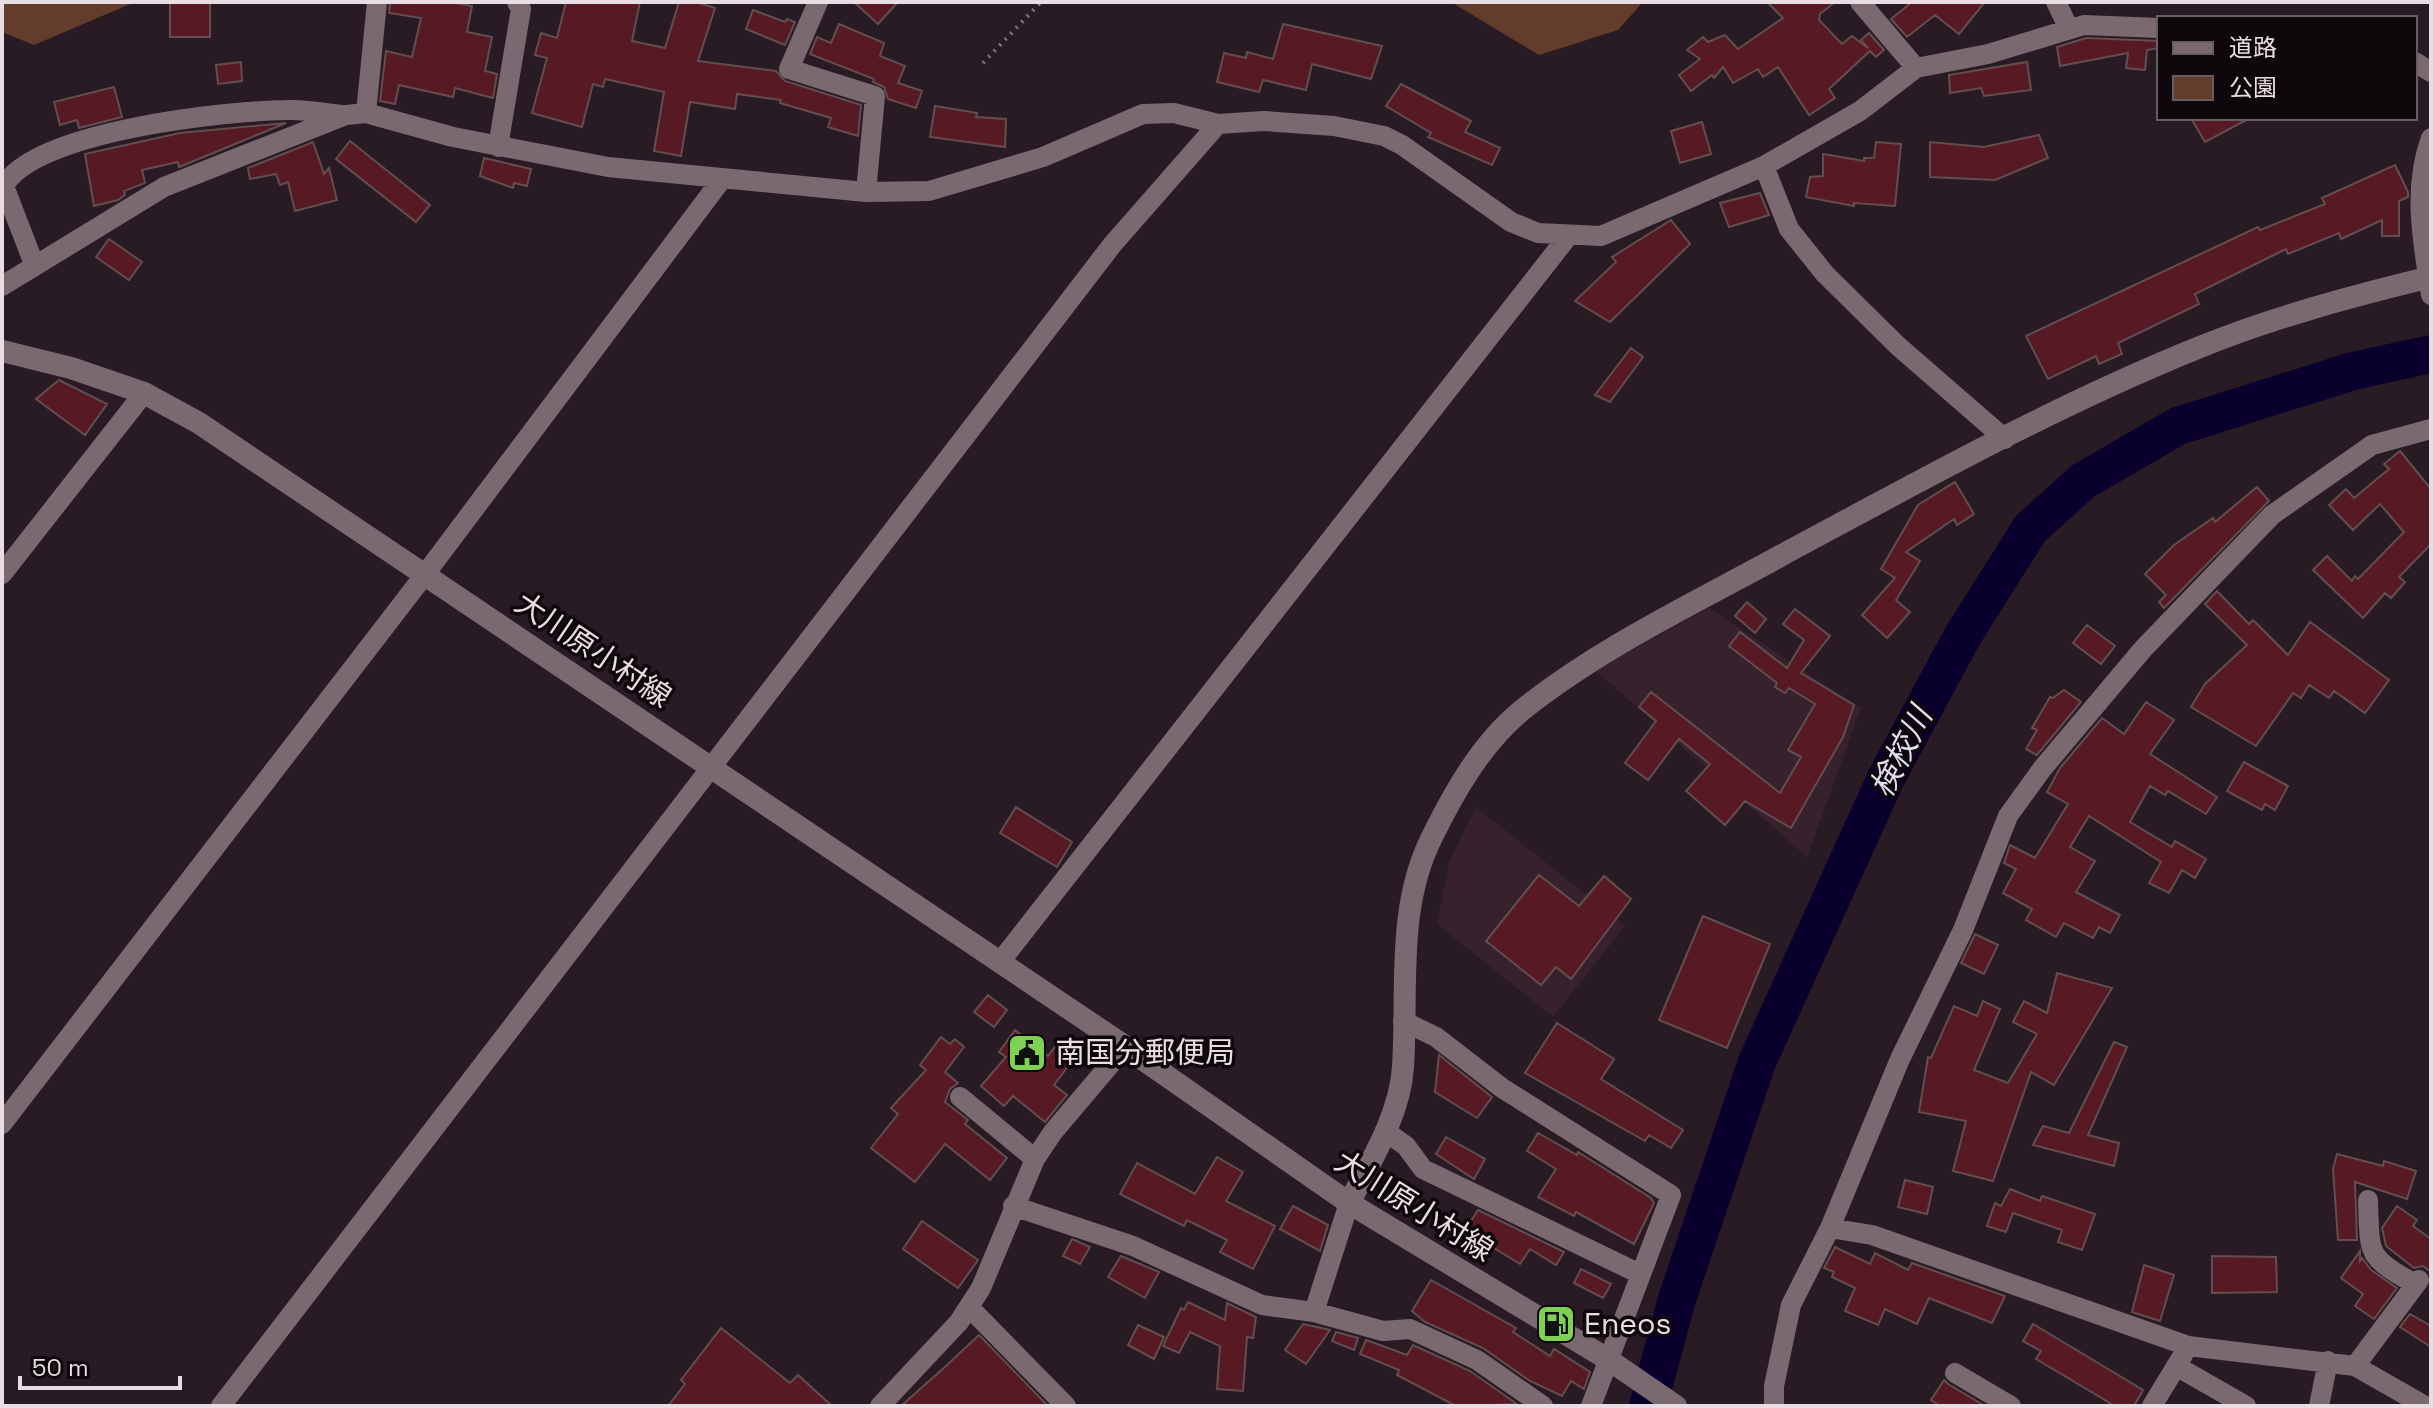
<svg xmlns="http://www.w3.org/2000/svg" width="2433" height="1408" font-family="'Space Grotesk','Noto Sans JP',sans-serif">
  <rect width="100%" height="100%" fill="#291b23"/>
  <path fill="#36212d" d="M 1709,608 L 1861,708 L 1807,857 L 1595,670 Z
    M 1476,807 L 1625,926 L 1553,1017 L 1437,924 L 1449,862 Z"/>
  <path fill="#633d2b" d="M 2,2 L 135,2 L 34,45 L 2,32 Z
    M 1451,2 L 1643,2 L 1618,30 L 1539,55 Z"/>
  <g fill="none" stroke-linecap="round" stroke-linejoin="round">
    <path stroke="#0a002d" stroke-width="38" d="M 1648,1406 L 1677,1299 L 1757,1062 L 1886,778 L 1962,637 L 2030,529 L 2083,481 L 2178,426 L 2353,371 L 2431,354"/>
  </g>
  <path fill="#571923" stroke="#624e4f" stroke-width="2" d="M 210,2 L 210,37 L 170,37 L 170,3 Z
    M 390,2 L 450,2 L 472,6 L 467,32 L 492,37 L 485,71 L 497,74 L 493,98 L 455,88 L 453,97 L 399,85 L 395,104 L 380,101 L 386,51 L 412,57 L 421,18 L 389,13 Z
    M 566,2 L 640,2 L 632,41 L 665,48 L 679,2 L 696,2 L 715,8 L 698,61 L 776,71 L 785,81 L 861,105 L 858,136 L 828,127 L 831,118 L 780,103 L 781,100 L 737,94 L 735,109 L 690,102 L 681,156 L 654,151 L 664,92 L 605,79 L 603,87 L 593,84 L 582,127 L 532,113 L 547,58 L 535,55 L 541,33 L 557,38 Z
    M 854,2 L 898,2 L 878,24 Z
    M 1767,2 L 1835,2 L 1820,14 L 1819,20 L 1842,44 L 1852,36 L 1868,48 L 1861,40 L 1869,33 L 1884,50 L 1876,57 L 1870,51 L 1829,89 L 1835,98 L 1809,115 L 1778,67 L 1763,77 L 1758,69 L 1733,83 L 1723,67 L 1714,78 L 1712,75 L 1691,91 L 1679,75 L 1700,59 L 1687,50 L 1703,37 L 1708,42 L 1725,35 L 1738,49 L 1783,18 Z
    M 1912,2 L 1985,2 L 1959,34 L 1935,15 L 1907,37 L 1891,19 Z
    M 753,10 L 785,22 L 787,19 L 795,22 L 785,45 L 746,29 Z
    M 839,24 L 884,43 L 880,56 L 905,66 L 898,83 L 922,91 L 916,108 L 888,99 L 884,87 L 873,82 L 874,79 L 810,54 L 817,37 L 831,43 Z
    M 1283,24 L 1382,46 L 1371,79 L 1312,64 L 1306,90 L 1263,80 L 1259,92 L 1217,82 L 1224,53 L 1246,58 L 1247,52 L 1273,59 Z
    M 2086,38 L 2159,41 L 2159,48 L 2147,50 L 2145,70 L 2126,68 L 2128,53 L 2060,66 L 2057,47 Z
    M 241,62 L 242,81 L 218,84 L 216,65 Z
    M 2027,62 L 2031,90 L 1984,96 L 1981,88 L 1950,93 L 1949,75 Z
    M 1401,84 L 1471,121 L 1465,132 L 1500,148 L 1492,165 L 1428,137 L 1431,133 L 1386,106 Z
    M 114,87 L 122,117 L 79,128 L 77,120 L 60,125 L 54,102 Z
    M 935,106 L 977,113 L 976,117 L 1006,119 L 1005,147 L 930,137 Z
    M 2191,118 L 2250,118 L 2205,142 Z
    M 1702,122 L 1711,154 L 1680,163 L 1671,131 Z
    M 286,123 L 179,167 L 178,162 L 142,170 L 145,183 L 124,191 L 125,195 L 118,200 L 94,206 L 85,154 L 180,133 Z
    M 2039,135 L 2048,158 L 1995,180 L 1930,177 L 1930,142 L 1984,147 Z
    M 350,141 L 430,205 L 416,222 L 336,159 Z
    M 313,142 L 324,174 L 329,168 L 337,200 L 295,211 L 288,182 L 280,185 L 276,174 L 250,179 L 248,168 Z
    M 1876,142 L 1901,144 L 1895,206 L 1854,203 L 1854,206 L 1806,197 L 1810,177 L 1823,176 L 1823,154 L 1864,161 L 1864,158 L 1874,158 Z
    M 484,158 L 531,169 L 527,186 L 514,183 L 513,188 L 480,176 Z
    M 2395,165 L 2408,192 L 2408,197 L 2399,201 L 2399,236 L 2382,236 L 2382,220 L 2341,239 L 2339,233 L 2288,254 L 2286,249 L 2195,294 L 2199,304 L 2118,343 L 2122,354 L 2099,364 L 2096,356 L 2048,379 L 2026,336 L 2258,227 L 2260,230 L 2325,204 L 2322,198 Z
    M 1760,193 L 1769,215 L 1729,227 L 1720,203 Z
    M 1671,220 L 1690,244 L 1610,322 L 1575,301 L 1616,262 L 1612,257 Z
    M 109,239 L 142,262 L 129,280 L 96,257 Z
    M 1631,348 L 1643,357 L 1610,402 L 1595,395 Z
    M 59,380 L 107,404 L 85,435 L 36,399 Z
    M 2400,451 L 2431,489 L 2431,544 L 2399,577 L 2405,582 L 2391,598 L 2385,593 L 2363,618 L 2313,570 L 2327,556 L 2352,581 L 2355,576 L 2358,579 L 2404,532 L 2380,504 L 2353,530 L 2329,505 L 2346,489 L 2354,498 L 2389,469 L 2384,464 Z
    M 1955,482 L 1974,514 L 1957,525 L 1954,519 L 1906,552 L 1920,561 L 1896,600 L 1910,612 L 1887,638 L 1862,615 L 1895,578 L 1881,569 L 1918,505 Z
    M 2257,487 L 2269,501 L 2164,608 L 2159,602 L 2166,595 L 2145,574 L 2174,545 L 2213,518 L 2215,522 Z
    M 2217,591 L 2249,624 L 2253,620 L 2288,655 L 2310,622 L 2389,680 L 2365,713 L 2334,691 L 2329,698 L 2309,685 L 2301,698 L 2293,693 L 2256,746 L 2191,707 L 2205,684 L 2247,645 L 2205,604 Z
    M 1747,602 L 1766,619 L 1755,633 L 1735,616 Z
    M 1795,609 L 1830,636 L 1801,673 L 1854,705 L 1843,737 L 1791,828 L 1745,801 L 1725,825 L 1686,791 L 1710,764 L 1679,739 L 1648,780 L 1625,763 L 1656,721 L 1639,707 L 1651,692 L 1780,793 L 1801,757 L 1788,750 L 1815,704 L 1789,688 L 1785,693 L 1775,687 L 1777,683 L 1729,646 L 1740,632 L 1787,668 L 1804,640 L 1783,624 Z
    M 2087,625 L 2115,646 L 2101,664 L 2073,643 Z
    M 2064,690 L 2081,702 L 2037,755 L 2026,749 L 2037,730 L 2032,728 L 2050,697 L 2053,698 Z
    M 2146,702 L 2174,720 L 2150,754 L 2217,797 L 2206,814 L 2168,791 L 2165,795 L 2150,786 L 2130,822 L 2172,847 L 2175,841 L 2206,859 L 2195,878 L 2182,870 L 2169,893 L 2149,883 L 2161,862 L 2089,816 L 2070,847 L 2095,861 L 2076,892 L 2120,915 L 2110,933 L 2099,927 L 2093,938 L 2064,923 L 2056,937 L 2026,920 L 2032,909 L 2003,893 L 2016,869 L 2004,863 L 2010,845 L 2035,858 L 2068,804 L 2047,792 L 2060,768 L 2102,718 L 2124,734 Z
    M 2244,762 L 2288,786 L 2275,810 L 2265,804 L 2262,810 L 2227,791 Z
    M 1016,807 L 1072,842 L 1057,867 L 1000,833 Z
    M 1539,875 L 1579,906 L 1604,876 L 1631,899 L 1571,979 L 1556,967 L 1541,985 L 1486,941 Z
    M 1703,916 L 1770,944 L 1727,1048 L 1659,1020 Z
    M 1975,934 L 1998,945 L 1984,974 L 1961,963 Z
    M 2057,973 L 2112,988 L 2054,1085 L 2031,1072 L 1993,1181 L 1953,1171 L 1966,1121 L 1919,1112 L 1928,1057 L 1931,1058 L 1954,1006 L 1977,1016 L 1983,1001 L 2000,1009 L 1974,1070 L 2008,1083 L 2037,1034 L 2013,1022 L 2024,1001 L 2047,1013 Z
    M 988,995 L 1007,1010 L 994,1027 L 974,1012 Z
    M 1557,1023 L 1614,1059 L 1601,1079 L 1683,1130 L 1671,1148 L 1649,1135 L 1645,1141 L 1525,1073 Z
    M 1015,1030 L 1048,1056 L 1058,1043 L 1076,1056 L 1054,1085 L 1067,1095 L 1045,1122 L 1013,1096 L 1004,1106 L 981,1086 L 1006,1057 L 999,1052 Z
    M 941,1037 L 950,1044 L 955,1039 L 964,1047 L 945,1072 L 958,1083 L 950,1089 L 945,1102 L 968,1120 L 965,1124 L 1007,1158 L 990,1180 L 945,1144 L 915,1182 L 871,1148 L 898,1114 L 891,1108 L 926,1070 L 920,1065 Z
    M 2114,1042 L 2127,1047 L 2088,1135 L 2119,1143 L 2114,1166 L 2033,1145 L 2043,1126 L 2069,1133 Z
    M 1439,1055 L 1492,1097 L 1477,1118 L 1435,1092 Z
    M 1538,1133 L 1577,1155 L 1578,1152 L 1651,1198 L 1654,1203 L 1634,1244 L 1576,1212 L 1574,1216 L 1538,1197 L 1556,1169 L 1527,1151 Z
    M 1446,1137 L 1485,1159 L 1474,1179 L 1436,1154 Z
    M 2337,1154 L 2383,1166 L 2384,1161 L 2416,1171 L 2407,1199 L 2355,1182 L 2357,1240 L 2338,1240 L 2333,1169 Z
    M 1217,1157 L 1243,1172 L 1226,1201 L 1275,1226 L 1253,1269 L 1220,1252 L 1227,1240 L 1187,1220 L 1184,1226 L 1120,1194 L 1137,1163 L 1195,1194 Z
    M 1905,1180 L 1933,1187 L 1927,1214 L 1898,1207 Z
    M 2010,1189 L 2040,1201 L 2042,1196 L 2095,1214 L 2082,1250 L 2058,1242 L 2062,1230 L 2013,1213 L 2006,1232 L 1987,1226 L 1995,1203 L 2001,1206 Z
    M 1293,1206 L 1328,1225 L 1320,1251 L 1280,1229 Z
    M 2397,1206 L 2417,1220 L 2413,1226 L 2431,1239 L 2431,1272 L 2423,1266 L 2414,1268 L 2386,1246 L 2382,1228 Z
    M 1478,1210 L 1564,1252 L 1556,1265 L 1530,1249 L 1520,1264 L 1465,1230 Z
    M 922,1221 L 978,1260 L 958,1288 L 903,1249 Z
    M 1072,1239 L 1090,1247 L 1080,1264 L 1063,1256 Z
    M 1835,1247 L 1870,1264 L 1875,1253 L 1908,1270 L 1912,1263 L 2005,1296 L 1992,1323 L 1929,1298 L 1917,1324 L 1885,1309 L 1878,1325 L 1845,1311 L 1855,1288 L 1832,1277 L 1834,1272 L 1824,1268 Z
    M 2360,1251 L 2360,1261 L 2362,1258 L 2371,1270 L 2397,1288 L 2374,1319 L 2355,1306 L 2363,1294 L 2341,1278 Z
    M 1121,1256 L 1159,1272 L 1145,1298 L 1108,1277 Z
    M 2212,1256 L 2276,1257 L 2277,1292 L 2212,1293 Z
    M 2144,1265 L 2174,1275 L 2160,1321 L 2132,1312 Z
    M 1581,1269 L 1611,1284 L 1603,1298 L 1574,1283 Z
    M 1431,1280 L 1516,1328 L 1513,1332 L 1550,1356 L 1554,1349 L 1590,1372 L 1584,1389 L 1571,1381 L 1562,1396 L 1530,1381 L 1483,1348 L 1425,1322 L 1412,1311 Z
    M 1188,1302 L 1225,1320 L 1227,1303 L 1256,1317 L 1253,1338 L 1247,1337 L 1243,1391 L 1217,1389 L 1220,1346 L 1190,1332 L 1179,1353 L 1163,1346 L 1181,1308 L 1184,1310 Z
    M 2410,1314 L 2431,1326 L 2431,1347 L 2400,1327 Z
    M 1303,1324 L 1330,1330 L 1306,1364 L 1285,1350 Z
    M 2033,1324 L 2143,1390 L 2134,1406 L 2115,1406 L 2036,1359 L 2041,1351 L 2023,1341 Z
    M 1138,1325 L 1164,1337 L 1154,1359 L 1128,1345 Z
    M 721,1328 L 790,1383 L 798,1375 L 832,1406 L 668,1406 L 685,1384 L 681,1380 Z
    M 1336,1332 L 1358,1338 L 1354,1350 L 1332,1341 Z
    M 979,1335 L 1048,1406 L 901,1406 L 946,1366 Z
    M 1366,1340 L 1407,1355 L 1413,1345 L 1470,1371 L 1517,1404 L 1456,1406 L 1397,1375 L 1399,1370 L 1360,1354 Z
    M 1944,1380 L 1948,1384 L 1985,1406 L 1940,1406 L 1931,1400 Z"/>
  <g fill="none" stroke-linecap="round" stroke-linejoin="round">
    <path stroke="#83777e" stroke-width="4" stroke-dasharray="2 6" stroke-linecap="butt" d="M 983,63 L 1041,2"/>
    <path stroke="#7b6972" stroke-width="20" d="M 818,2 L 789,69 L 875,96 L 866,192
      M 1860,2 L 1916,68
      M 2056,2 L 2069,29
      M 2415,62 L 2431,72
      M 366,113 L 377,2
      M 2431,138 C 2412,189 2423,243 2431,295
      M 498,147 L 521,9 L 517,2
      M 1764,166 L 1789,229 L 1825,274 L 1898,346 L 2005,439
      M 34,264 L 4,186 C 34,131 226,111 286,110 C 304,109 323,113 341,115
      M 2,286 L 164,187 L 346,115 L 366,113 L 453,137 L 608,167 L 866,192 L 929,191 L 1043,157 L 1143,114 L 1174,113 L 1218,124 L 1264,121 L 1334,126 L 1384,136 L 1402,145 L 1511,222 L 1538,233 L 1601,236 L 1764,166 L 1860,111 L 1916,68 L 1988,54 L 2084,25 L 2159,28
      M 2,574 L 144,393
      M 1000,962 L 1569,235
      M 1403,1021 L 1436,1037 L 1502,1088 L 1671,1195 L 1591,1406
      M 960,1097 L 1035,1159
      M 2,1124 L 426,573 L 722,179
      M 1385,1131 L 1406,1146 L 1423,1169 L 1640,1274
      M 2368,1200 C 2370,1256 2366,1256 2415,1284
      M 1013,1206 L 1133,1246 L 1262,1305 L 1314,1312 L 1383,1331 L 1410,1329 L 1477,1360 L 1543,1406
      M 1830,1228 L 1872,1235 L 2188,1346 L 2355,1366 L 2425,1406
      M 969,1307 L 1066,1406
      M 1314,1312 L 1349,1203
      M 2176,1366 L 2246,1406
      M 2355,1366 L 2419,1280
      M 1955,1373 L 2011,1406
      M 221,1406 L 1112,245 L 1218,124
      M 880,1406 L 959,1322 L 981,1288 L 1035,1159 L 1053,1132 L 1125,1047
      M 1774,1406 L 1774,1386 L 1791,1305 L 1830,1228 L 1900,1059 L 1963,930 L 2008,816 L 2042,769 L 2143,649 L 2272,515 L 2372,445 L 2431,429
      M 2152,1406 L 2183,1355
      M 2319,1406 L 2328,1361"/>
    <path stroke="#7b6972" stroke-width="22" d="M 1349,1203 C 1371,1161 1400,1115 1403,1067 C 1408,990 1396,908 1432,837 C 1454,792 1482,743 1521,711 C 1599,648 1695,603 1782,555 C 1918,482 2056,405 2200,347 C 2274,317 2353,296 2431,277"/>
    <path stroke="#7b6972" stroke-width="22" d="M 2,351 L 71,368 L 144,393 L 199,423 L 1126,1047
      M 1125,1047 L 1349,1203 L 1609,1360 L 1676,1406"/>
  </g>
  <defs>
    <g id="civic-square" transform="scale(2)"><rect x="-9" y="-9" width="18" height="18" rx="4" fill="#7ed153" stroke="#0e070b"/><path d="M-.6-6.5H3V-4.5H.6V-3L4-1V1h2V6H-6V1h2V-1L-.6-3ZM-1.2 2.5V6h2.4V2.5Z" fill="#111"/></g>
    <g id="fuel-square" transform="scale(2)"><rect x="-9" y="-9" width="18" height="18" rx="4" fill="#7ed153" stroke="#0e070b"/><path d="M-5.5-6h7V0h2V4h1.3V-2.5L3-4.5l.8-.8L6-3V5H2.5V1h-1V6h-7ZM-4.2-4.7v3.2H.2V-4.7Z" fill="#111"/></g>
  </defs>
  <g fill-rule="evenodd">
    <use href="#civic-square" x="1027" y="1053"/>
    <use href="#fuel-square" x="1556" y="1324"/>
  </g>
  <g text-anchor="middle" stroke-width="7" stroke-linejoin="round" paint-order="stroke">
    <g font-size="30" fill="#e7dde2" stroke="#0e070b">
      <text transform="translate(593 650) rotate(34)" y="10">大川原小村線</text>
      <text transform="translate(1414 1206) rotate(32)" y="10">大川原小村線</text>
    </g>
    <g font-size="30" fill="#e7dde2" stroke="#0e070b" text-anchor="start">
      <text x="1055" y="1063">南国分郵便局</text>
      <text x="1584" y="1334">Eneos</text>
    </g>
    <g font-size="32" font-style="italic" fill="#dedef0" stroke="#0e070b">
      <text transform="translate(1901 752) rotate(-63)" y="11">検校川</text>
    </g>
  </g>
  <rect width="2433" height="1408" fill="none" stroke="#e7dde2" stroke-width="8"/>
  <rect x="2157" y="16" width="260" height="104" fill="#0e070b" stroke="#655d61" stroke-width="2"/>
  <rect x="2173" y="42" width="40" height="12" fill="#7b6972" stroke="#655d61" stroke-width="2"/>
  <text x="2229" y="56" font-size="24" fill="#e7dde2">道路</text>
  <rect x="2173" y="76" width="40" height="24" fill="#633d2b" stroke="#655d61" stroke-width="2"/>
  <text x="2229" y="96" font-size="24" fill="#e7dde2">公園</text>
  <path d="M20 1376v12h160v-12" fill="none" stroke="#e7dde2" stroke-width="4"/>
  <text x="32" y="1376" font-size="24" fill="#e7dde2" stroke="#0e070b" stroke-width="6" paint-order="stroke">50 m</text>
</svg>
